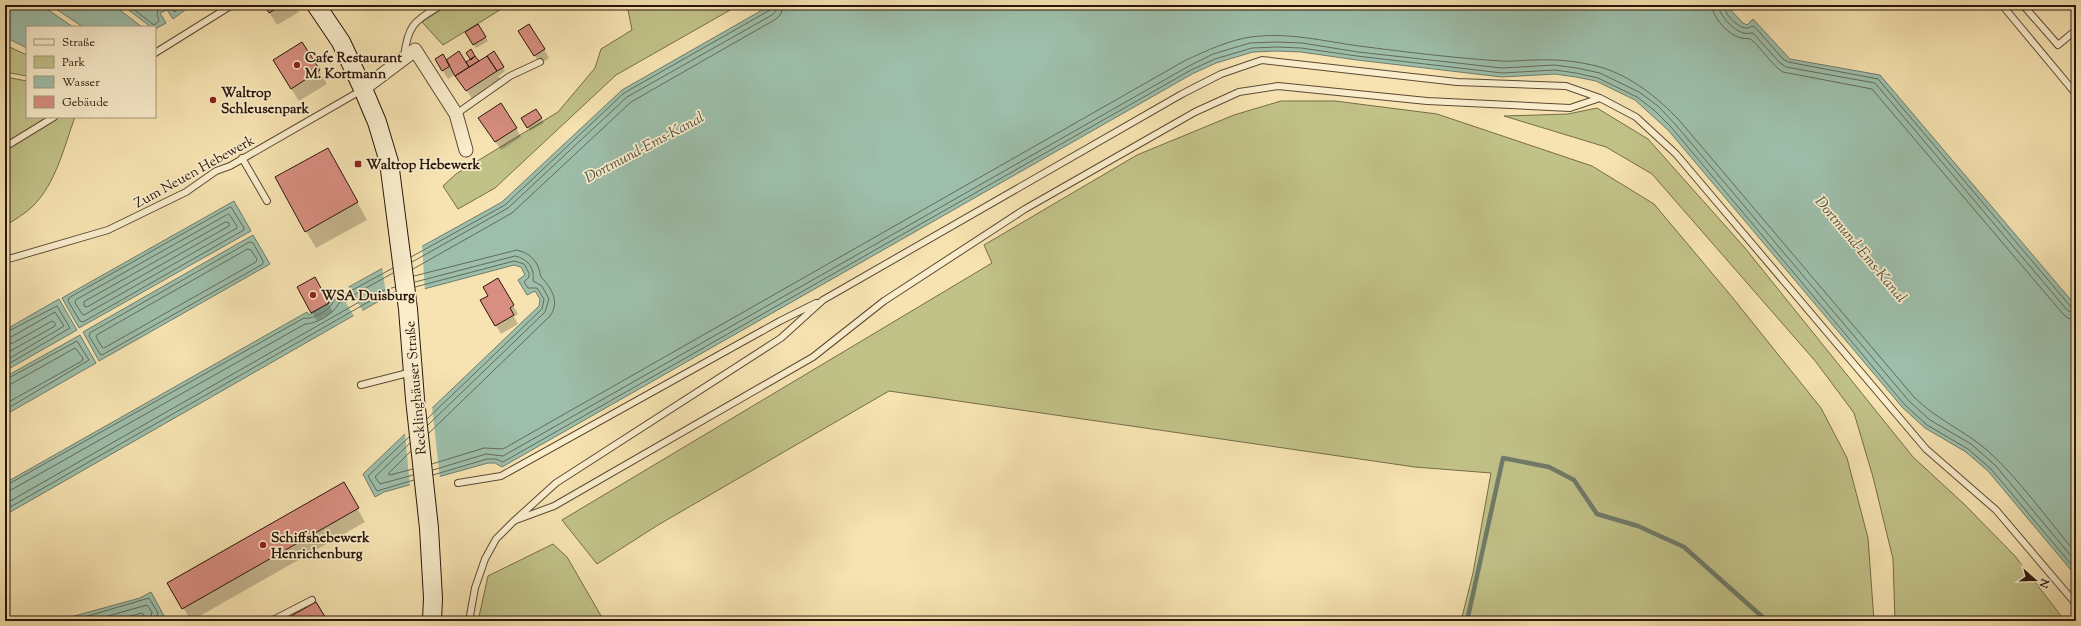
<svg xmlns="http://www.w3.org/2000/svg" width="2081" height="626" font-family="'Sorts Mill Goudy',serif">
  <rect width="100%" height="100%" fill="#f6e3b1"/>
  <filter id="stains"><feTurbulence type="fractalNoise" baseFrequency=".005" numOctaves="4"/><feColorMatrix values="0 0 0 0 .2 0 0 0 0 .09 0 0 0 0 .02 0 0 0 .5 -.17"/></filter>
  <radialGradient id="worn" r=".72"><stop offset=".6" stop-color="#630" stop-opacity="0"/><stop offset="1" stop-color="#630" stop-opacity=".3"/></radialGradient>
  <path fill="#c1c288" stroke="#766c4a" d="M 448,5 L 508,5 L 443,45 L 422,22 Z
    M 627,5 L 739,5 L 616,75 L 495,188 L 458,209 L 443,186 L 456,174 L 558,112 L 595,68 L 601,49 L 632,30 Z
    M 5,45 L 27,55 L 27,76 L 5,72 Z
    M 5,77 L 27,81 L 27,117 L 75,117 C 64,147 56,183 33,206 C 25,214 14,220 5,226 Z
    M 1281,101 L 1335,101 L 1437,114 L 1592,166 L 1654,204 L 1732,297 L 1821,408 L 1847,458 L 1868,538 L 1874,621 L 1461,621 L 1473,573 L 1491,473 L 1415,467 L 889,391 L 658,525 L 597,564 L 562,520 L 992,263 L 984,245 L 1137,155 L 1234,115 Z
    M 1597,108 L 1648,139 L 1745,248 L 1913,457 L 1964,504 L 2015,556 L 2065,621 L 1895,621 L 1893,559 L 1873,477 L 1854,413 L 1816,362 L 1652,174 L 1606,147 L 1504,116 L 1568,114 Z
    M 553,544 L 567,557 L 604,621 L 478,621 L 488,576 Z"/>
  <path fill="#9dbeaa" stroke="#6f7b6a" d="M 5,5 L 41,5 L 73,27 L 27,27 L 27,48 L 5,37 Z
    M 50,5 L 113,5 L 142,27 L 83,27 Z
    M 122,5 L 179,5 L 185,10 L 173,19 L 167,10 L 160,13 L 166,23 L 155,29 L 155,27 L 151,27 Z
    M 771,5 L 1726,5 L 1743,23 L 1747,25 L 1753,19 L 1790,59 L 1880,75 L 2076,306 L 2076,576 L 1988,471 L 1966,452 L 1925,428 L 1902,407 L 1668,130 L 1635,100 L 1596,81 L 1576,77 L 1555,74 L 1502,77 L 1357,60 L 1301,52 L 1277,51 L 1253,52 L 1216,63 L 1192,74 L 502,467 L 495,463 L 488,463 L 384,492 L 375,497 L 363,474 L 539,306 L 540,299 L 535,291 L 527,295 L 518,280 L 525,275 L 521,267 L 514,265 L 379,301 L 5,515 L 5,483 L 307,312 L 309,315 L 329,303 L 327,299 L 502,202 L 622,90 Z
    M 234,201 L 251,231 L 79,328 L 62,298 Z
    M 253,235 L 270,264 L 99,361 L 83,332 Z
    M 59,299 L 77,330 L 5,371 L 5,330 Z
    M 80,335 L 96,363 L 5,415 L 5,377 Z
    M 151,592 L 164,616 L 156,621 L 56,621 L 140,598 Z"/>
  <path fill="#f6e3b1" d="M 422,244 L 425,291 L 387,301 L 382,267 Z
    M 348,286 L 364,313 L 355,318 L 339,291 Z
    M 432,406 L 440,479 L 410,488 L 405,433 Z"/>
  <path fill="#0003" d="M 265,5 L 295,5 L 299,12 L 277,25 Z
    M 478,25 L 488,41 L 476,48 L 466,33 Z
    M 525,40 L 544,49 L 549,58 L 540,64 Z
    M 302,43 L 327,84 L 299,101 L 282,74 Z
    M 471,51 L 478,62 L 493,53 L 505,71 L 498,76 L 501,80 L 472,99 L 456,74 L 448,79 L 441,68 L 446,61 L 459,53 L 468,68 L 470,67 L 468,63 L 472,60 Z
    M 536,110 L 544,123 L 530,131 L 523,119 Z
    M 479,118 L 516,128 L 521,137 L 501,150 Z
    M 338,167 L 367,220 L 316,248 L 306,231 Z
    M 314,279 L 333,312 L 317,321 L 298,288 Z
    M 498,279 L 518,314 L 514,317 L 518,324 L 501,334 L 481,300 L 489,296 Z
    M 343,483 L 365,522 L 191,621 L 169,583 Z
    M 316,603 L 326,621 L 286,621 L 286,620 Z"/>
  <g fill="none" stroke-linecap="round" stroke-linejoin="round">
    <path stroke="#646a5a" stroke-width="1" d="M 128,5 L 154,25 L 159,21 L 157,14 L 158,10 L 167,6 L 175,12 L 177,10 L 177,5
      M 1712,5 C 1712,17 1727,33 1738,37 C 1742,39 1747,38 1750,39 C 1757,42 1772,66 1783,72 L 1872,89 L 2063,314 L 2068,318 L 2076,320
      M 1718,5 C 1719,15 1733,30 1743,33 C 1747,34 1750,33 1753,33 L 1780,63 L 1786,67 L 1875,83 L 2067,310 L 2076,314
      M 1723,5 C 1724,13 1737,27 1745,28 C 1748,29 1751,26 1754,26 L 1783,59 L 1788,62 L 1878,79 L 2071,307 L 2076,308
      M 231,207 L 244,228 L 244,230 L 83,322 L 80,321 L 68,301 L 69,298 Z
      M 229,214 L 237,226 L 237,228 L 84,315 L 82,314 L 75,303 L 76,300 Z
      M 226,222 L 229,223 L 229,226 L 87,307 L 84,306 L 84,302 Z
      M 250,242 L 253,243 L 263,261 L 263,264 L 102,355 L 100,354 L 89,336 L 90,333 Z
      M 248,249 L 251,250 L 257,259 L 256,262 L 104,348 L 102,347 L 96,337 L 97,335 Z
      M 411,257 L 505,205 L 624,93 L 770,10 L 772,5
      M 412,262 L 508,208 L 627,97 L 772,15 L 776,11 L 777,5
      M 413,269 L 512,213 L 631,102 L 776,19 L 781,14 L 783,5
      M 414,276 L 517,250 C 528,253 535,258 539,269 C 540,272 540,276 542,278 C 552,289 560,302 550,316 L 429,433
      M 415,282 L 515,256 C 528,259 535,268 533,281 L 542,286 L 549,299 L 545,312 L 428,425
      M 415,287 L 514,261 L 524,264 L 529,273 L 529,277 L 524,282 L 528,288 L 537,288 L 544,299 L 542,309 L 427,419
      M 5,333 L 57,306 L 70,328 L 5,366
      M 5,338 L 11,337 L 55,312 L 64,326 L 5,361
      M 5,344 L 13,343 L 52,321 L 55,323 L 55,326 L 5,354
      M 5,380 L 77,341 L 89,360 L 5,410
      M 5,385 L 11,384 L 75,348 L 83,358 L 82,361 L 5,404
      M 409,437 L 368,476 L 377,491 L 414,480
      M 410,443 L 375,477 L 380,484 L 413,475
      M 411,451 L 388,474 L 390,475 L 413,469
      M 432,464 L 484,448 L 503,449 L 1186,60 C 1206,51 1229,40 1251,37 C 1288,32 1323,41 1359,46 C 1406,52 1454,58 1501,61 C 1511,62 1523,60 1534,60 C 1556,59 1578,61 1600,67 C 1631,76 1657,97 1679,120 L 1914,397 C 1937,420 1964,430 1988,451 C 2021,481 2047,519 2076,553
      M 433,470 L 486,454 L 503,456 L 1189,66 L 1213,54 L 1250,43 L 1277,42 L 1302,43 L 1358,52 L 1502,68 L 1554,65 L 1577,68 L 1600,73 L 1639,92 L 1658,106 L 1675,124 L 1909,401 L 1930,420 L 1971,444 L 1995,465 L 2076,562
      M 433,475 L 487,459 L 496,459 L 503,462 L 1191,70 L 1215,59 L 1252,48 L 1277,47 L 1301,48 L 1357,56 L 1502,73 L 1555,70 L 1576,73 L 1598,78 L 1637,97 L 1654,110 L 1671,127 L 1905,405 L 1927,425 L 1968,449 L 1991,469 L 2076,570
      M 5,486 L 304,318 C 314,320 331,309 334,300 L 393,268
      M 5,491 L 11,490 L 305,324 C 316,324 334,314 339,303 L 393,273
      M 5,504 L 375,293 L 395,287
      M 5,510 L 377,297 L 396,292
      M 71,621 L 149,598 L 158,613 L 155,621
      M 90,621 L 147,605 L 152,612 L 150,621
      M 112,621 L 142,613 L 144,615 L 144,621"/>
    <path stroke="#6f7b6a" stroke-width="4.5" d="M 1467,621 L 1503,458 L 1549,467 L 1574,480 L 1597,514 L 1638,526 L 1684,547 L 1767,621"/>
  </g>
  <path fill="#d88e80" stroke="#2a160b" d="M 264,5 L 282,5 L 269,13 Z
    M 478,24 L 486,37 L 473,45 L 465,32 Z
    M 529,24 L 545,49 L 534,56 L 518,31 Z
    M 302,42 L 320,70 L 291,89 L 273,60 Z
    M 471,49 L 475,56 L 471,60 L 466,53 Z
    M 459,51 L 469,67 L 455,76 L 446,60 Z
    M 494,51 L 504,67 L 497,71 L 487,56 Z
    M 443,54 L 450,66 L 442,71 L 435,59 Z
    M 475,56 L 479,61 L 469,67 L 466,62 Z
    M 487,56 L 497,71 L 466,91 L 455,76 Z
    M 501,103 L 517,128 L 495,142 L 478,118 Z
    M 536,109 L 542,118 L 527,128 L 521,118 Z
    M 328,148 L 358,202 L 305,232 L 275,177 Z
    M 315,277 L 329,303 L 311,313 L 297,287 Z
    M 498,278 L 514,305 L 510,308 L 514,315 L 495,326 L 480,300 L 488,296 L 483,287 Z
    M 344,482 L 359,508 L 182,609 L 167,583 Z
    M 316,602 L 327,620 L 285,621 L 284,620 Z"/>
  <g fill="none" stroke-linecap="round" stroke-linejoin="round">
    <g stroke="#5d4934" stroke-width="8">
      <path id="lane" d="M 2002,5 L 2076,94
        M 2023,5 L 2058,45 L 2076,30
        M 155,53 L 232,5
        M 404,57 C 408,24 414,22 441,5
        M 456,114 L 510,76 L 540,62
        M 5,147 L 54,117
        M 242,158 L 267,201
        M 5,260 L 108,230 L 186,192 L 216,171 L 230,166 L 362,90
        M 361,385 L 412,372
        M 458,483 L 501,476 L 780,321 L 816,303
        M 516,520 L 554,506 L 813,357 L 884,301 L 1025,209 L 1195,112 L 1239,92 L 1278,86 L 1427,101 L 1570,108 L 1600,98
        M 271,621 L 312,600
        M 469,621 L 475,588 L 485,559 L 496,539 L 513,522 L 556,483 L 781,338 L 823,300 L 1182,94 L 1221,74 L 1262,60 L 1457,82 L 1566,86 L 1600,98 L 1636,117 L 1676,154 L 1926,449 L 1996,510 L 2076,604"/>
    </g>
    <g stroke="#5d4934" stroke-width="15">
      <path id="street" d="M 363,89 L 415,50 L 456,114 L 466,150"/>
    </g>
    <g stroke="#2a160b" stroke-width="20">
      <path id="secondary" d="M 316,5 L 341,42 L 363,89 L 377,122 L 389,162 L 408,309 L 415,399 L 429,528 L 433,598 L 432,621"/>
    </g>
    <use href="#lane" stroke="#f9edcc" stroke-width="6"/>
    <use href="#street" stroke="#f9edcc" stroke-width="13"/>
    <use href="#secondary" stroke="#f9edcc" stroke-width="18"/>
  </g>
  <g fill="#8f2418" stroke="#f9edcc" stroke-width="1.5">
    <circle cx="297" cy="65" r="4"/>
    <circle cx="213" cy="100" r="4"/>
    <rect x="354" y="160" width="8" height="8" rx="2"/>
    <circle cx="313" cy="295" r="4"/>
    <circle cx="263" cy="545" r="4"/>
  </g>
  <g text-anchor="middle" stroke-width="3.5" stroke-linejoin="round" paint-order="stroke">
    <g font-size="14" font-weight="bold" fill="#2a160b" stroke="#f9edcc" text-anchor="start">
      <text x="305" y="62">Cafe Restaurant<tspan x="305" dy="16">M. Kortmann</tspan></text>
      <text x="221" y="97">Waltrop<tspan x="221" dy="16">Schleusenpark</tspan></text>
      <text x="366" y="169">Waltrop Hebewerk</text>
      <text x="321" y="300">WSA Duisburg</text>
      <text x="271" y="542">Schiffshebewerk<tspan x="271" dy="16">Henrichenburg</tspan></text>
    </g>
    <g font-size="14" fill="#2a160b" stroke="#f9edcc">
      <text transform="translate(194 171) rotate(-29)" y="5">Zum Neuen Hebewerk</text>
      <text transform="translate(415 388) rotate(-95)" y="5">Recklinghäuser Straße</text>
    </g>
    <g font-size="15" font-style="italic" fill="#525143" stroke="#f9edcc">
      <text transform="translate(644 147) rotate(-28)" y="5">Dortmund-Ems-Kanal</text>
      <text transform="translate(1861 249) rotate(50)" y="5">Dortmund-Ems-Kanal</text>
    </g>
  </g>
  <rect width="2081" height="626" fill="none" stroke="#f6e3b1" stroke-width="20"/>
  <rect x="6" y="6" width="2069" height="614" fill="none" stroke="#2a160b" stroke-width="2"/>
  <rect x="10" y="10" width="2061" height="606" fill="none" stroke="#2a160b"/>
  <rect x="26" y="26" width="130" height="92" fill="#f9edcc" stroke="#a6977f"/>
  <rect x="34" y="39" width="20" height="6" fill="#f9edcc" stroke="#a6977f"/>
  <text x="62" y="46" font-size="12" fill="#2a160b">Straße</text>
  <rect x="34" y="56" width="20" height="12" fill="#c1c288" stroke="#a6977f"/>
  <text x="62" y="66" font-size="12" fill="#2a160b">Park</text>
  <rect x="34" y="76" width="20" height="12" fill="#9dbeaa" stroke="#a6977f"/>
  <text x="62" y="86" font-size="12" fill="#2a160b">Wasser</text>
  <rect x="34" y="96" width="20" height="12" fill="#d88e80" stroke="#a6977f"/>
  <text x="62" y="106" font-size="12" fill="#2a160b">Gebäude</text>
  <g transform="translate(2035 580) rotate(110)" stroke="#f9edcc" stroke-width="3" paint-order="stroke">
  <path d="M0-3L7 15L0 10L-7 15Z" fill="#2a160b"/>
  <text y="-6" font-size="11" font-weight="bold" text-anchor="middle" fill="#2a160b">N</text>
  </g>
  <rect width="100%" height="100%" filter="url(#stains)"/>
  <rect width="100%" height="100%" fill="url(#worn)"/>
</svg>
